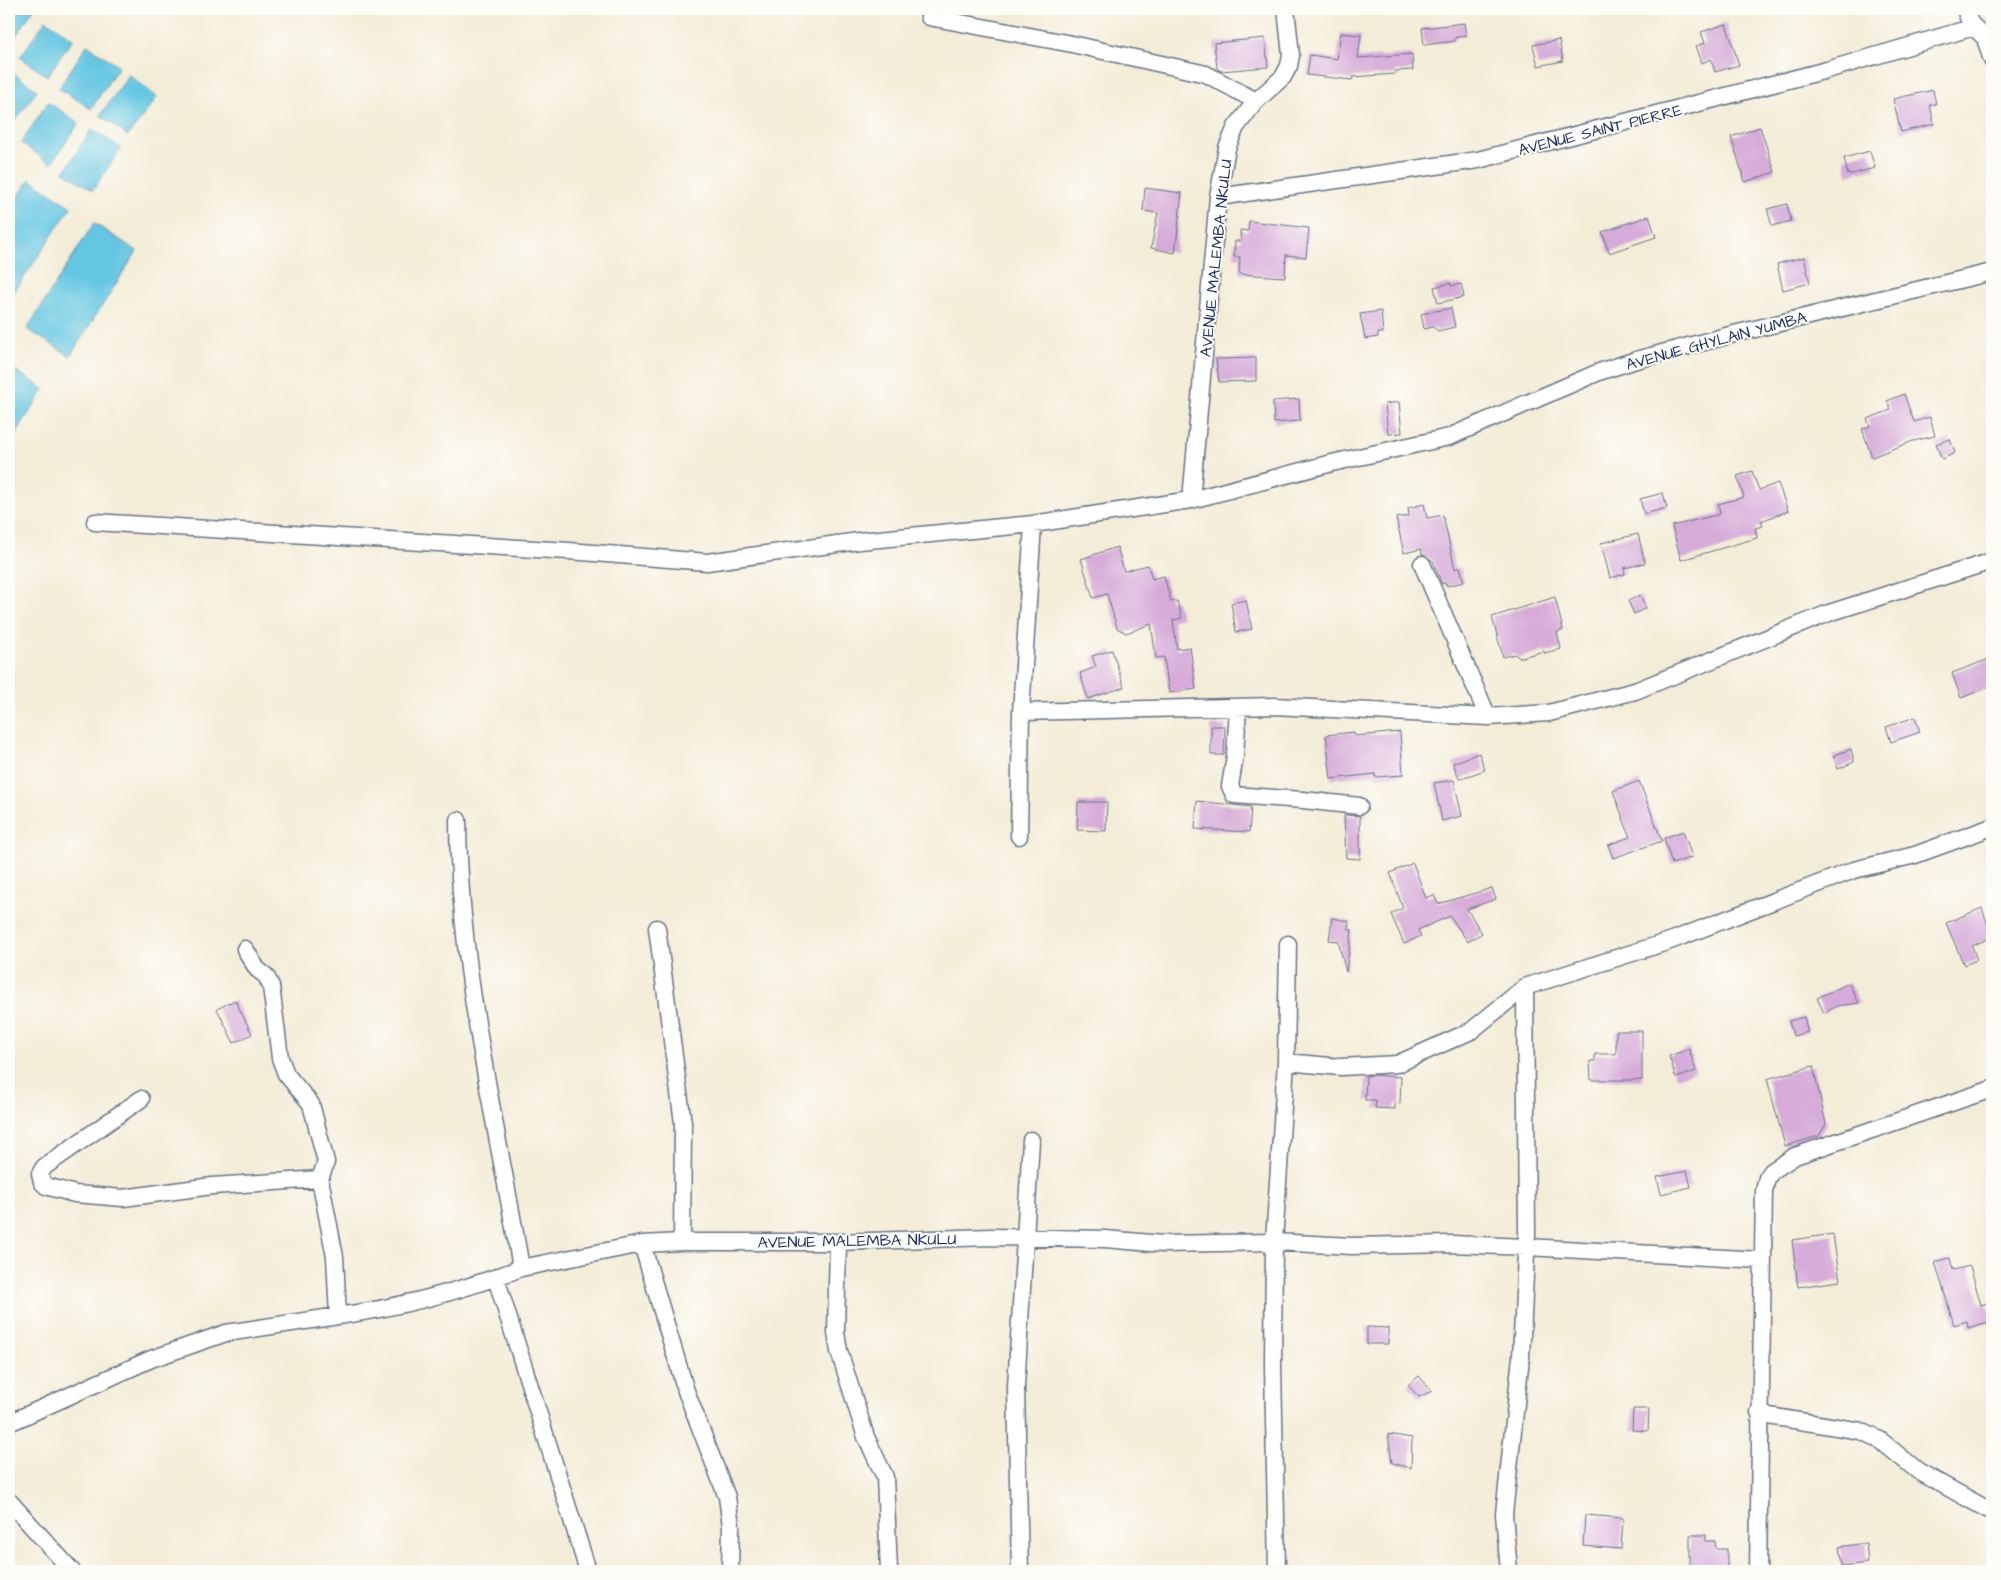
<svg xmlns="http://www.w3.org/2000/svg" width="2001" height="1580" font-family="'Architects Daughter',sans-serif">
  <rect width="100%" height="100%" fill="#fdfcf7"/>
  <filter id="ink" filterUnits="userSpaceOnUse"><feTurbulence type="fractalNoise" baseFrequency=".02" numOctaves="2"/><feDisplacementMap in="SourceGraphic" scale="10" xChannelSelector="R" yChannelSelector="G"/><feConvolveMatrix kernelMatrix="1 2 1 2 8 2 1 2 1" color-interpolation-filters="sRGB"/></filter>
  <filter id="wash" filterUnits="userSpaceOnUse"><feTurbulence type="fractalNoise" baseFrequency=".0096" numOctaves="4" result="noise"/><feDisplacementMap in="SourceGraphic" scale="20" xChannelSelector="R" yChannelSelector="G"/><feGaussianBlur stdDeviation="1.12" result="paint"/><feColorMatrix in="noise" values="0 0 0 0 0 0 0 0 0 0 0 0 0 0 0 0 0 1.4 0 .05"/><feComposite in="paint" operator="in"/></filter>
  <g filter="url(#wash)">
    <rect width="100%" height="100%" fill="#f3ecd7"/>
    <path fill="#64c6e2" stroke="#407aa0" d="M 9,9 L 34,9 L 16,36 L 9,32 Z
      M 46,20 L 73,39 L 47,76 L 20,57 Z
      M 87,45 L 119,66 L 91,109 L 59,88 Z
      M 9,70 L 37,90 L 9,130 Z
      M 129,75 L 157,97 L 128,136 L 100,115 Z
      M 48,102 L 79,123 L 51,164 L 21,143 Z
      M 92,129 L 121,148 L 93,190 L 64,172 Z
      M 30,179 L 71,207 L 9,300 L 9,211 Z
      M 94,223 L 137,251 L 70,356 L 27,329 Z
      M 9,366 L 44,389 L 9,445 Z"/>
    <g id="blocks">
      <path fill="#d6aad9" d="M 1464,23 L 1466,35 L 1455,38 L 1455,41 L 1424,45 L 1422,28 Z
        M 1726,24 L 1739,65 L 1715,72 L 1711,59 L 1702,63 L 1696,46 L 1705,43 L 1701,32 Z
        M 1341,33 L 1361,35 L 1358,58 L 1412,54 L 1413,70 L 1395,71 L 1395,74 L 1353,77 L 1352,80 L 1307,75 L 1310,55 L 1337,59 Z
        M 1265,38 L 1268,67 L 1221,71 L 1217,68 L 1214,43 Z
        M 1559,40 L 1563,61 L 1538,66 L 1533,45 Z
        M 1933,90 L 1936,104 L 1930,105 L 1934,124 L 1901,132 L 1893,99 Z
        M 1760,127 L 1775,172 L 1745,182 L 1731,137 Z
        M 1870,151 L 1875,168 L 1848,175 L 1844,158 Z
        M 1145,188 L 1182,193 L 1175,253 L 1151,248 L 1158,213 L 1143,211 Z
        M 1787,204 L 1791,221 L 1772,226 L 1767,209 Z
        M 1649,216 L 1656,237 L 1609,253 L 1602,232 Z
        M 1249,221 L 1309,228 L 1306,257 L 1286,255 L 1285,277 L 1239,274 L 1240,257 L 1234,257 L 1235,241 L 1241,241 L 1240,230 L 1248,231 Z
        M 1804,257 L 1810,283 L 1783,290 L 1777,264 Z
        M 1451,283 L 1451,286 L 1461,284 L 1464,297 L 1438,303 L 1434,287 Z
        M 1451,308 L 1455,327 L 1438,331 L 1433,327 L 1424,329 L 1421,314 Z
        M 1381,311 L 1383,333 L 1378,333 L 1378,337 L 1365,339 L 1360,314 Z
        M 1256,358 L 1256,381 L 1219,382 L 1216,359 Z
        M 1904,394 L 1914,422 L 1930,417 L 1935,436 L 1913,441 L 1872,457 L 1862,429 L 1870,426 L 1867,419 L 1891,410 L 1887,401 Z
        M 1299,399 L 1300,421 L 1274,423 L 1273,401 Z
        M 1399,402 L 1402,433 L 1388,434 L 1385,404 Z
        M 1950,439 L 1955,453 L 1942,459 L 1936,444 Z
        M 1752,471 L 1759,490 L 1778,483 L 1788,511 L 1761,521 L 1763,526 L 1755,528 L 1757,538 L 1681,560 L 1672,526 L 1720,514 L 1718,504 L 1744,497 L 1737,476 Z
        M 1663,493 L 1667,508 L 1644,514 L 1640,499 Z
        M 1424,504 L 1427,518 L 1443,515 L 1455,569 L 1460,567 L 1464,582 L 1447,586 L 1446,583 L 1442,584 L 1433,561 L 1422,554 L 1421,549 L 1404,553 L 1396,518 L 1409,516 L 1408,508 Z
        M 1638,534 L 1645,563 L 1624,568 L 1625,574 L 1610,578 L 1601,543 Z
        M 1117,547 L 1124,571 L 1148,565 L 1152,579 L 1164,576 L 1171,602 L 1177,601 L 1182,618 L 1173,620 L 1177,649 L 1190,647 L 1196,689 L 1169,693 L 1164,657 L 1156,658 L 1151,624 L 1126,633 L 1117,628 L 1107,594 L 1093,598 L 1081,559 Z
        M 1640,595 L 1646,608 L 1634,614 L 1628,601 Z
        M 1555,597 L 1563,630 L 1557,632 L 1561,649 L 1544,653 L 1544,651 L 1519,658 L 1515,654 L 1503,657 L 1492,617 Z
        M 1246,600 L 1252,629 L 1236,632 L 1231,603 Z
        M 1112,650 L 1124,687 L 1088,699 L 1080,673 L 1096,667 L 1092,656 Z
        M 1992,658 L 1992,686 L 1961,698 L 1952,673 Z
        M 1915,717 L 1920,732 L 1891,742 L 1886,727 Z
        M 1211,726 L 1225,726 L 1224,755 L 1211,755 Z
        M 1354,732 L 1355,736 L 1400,732 L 1403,775 L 1375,777 L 1375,774 L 1331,779 L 1326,735 Z
        M 1851,749 L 1854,762 L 1838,769 L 1833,756 Z
        M 1479,753 L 1485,770 L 1459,779 L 1453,763 Z
        M 1454,780 L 1462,816 L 1442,821 L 1434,783 Z
        M 1639,781 L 1662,841 L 1613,858 L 1608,845 L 1630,837 L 1613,791 Z
        M 1197,801 L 1251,807 L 1249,832 L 1195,829 Z
        M 1078,802 L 1107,802 L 1106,831 L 1077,830 Z
        M 1344,815 L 1360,816 L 1360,859 L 1346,858 Z
        M 1683,831 L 1692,857 L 1672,864 L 1664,838 Z
        M 1413,863 L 1426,898 L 1434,895 L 1438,904 L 1492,888 L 1496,899 L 1467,909 L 1482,933 L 1468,942 L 1450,916 L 1418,930 L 1421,936 L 1404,944 L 1391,914 L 1403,908 L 1390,873 Z
        M 1982,908 L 1992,937 L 1972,946 L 1977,960 L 1964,965 L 1946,923 Z
        M 1332,918 L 1349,921 L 1348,929 L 1352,930 L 1346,972 L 1338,941 L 1329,940 Z
        M 1849,983 L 1859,1003 L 1837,1006 L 1824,1013 L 1817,998 Z
        M 235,1000 L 252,1034 L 234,1043 L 217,1009 Z
        M 1804,1017 L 1808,1032 L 1793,1036 L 1789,1021 Z
        M 1616,1031 L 1642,1031 L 1642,1080 L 1591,1080 L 1590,1061 L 1595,1061 L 1595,1054 L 1616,1054 Z
        M 1689,1049 L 1696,1071 L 1676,1078 L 1669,1056 Z
        M 1813,1066 L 1826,1124 L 1819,1136 L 1785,1146 L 1767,1079 Z
        M 1372,1075 L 1401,1077 L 1400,1104 L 1395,1103 L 1395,1109 L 1375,1108 L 1376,1100 L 1365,1100 L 1366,1076 Z
        M 1687,1171 L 1691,1187 L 1661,1194 L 1657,1177 Z
        M 1833,1234 L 1840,1281 L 1798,1287 L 1792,1240 Z
        M 1950,1258 L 1953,1270 L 1970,1266 L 1981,1305 L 1987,1303 L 1992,1321 L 1968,1328 L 1967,1321 L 1954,1325 L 1935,1262 Z
        M 1367,1327 L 1388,1328 L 1388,1344 L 1367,1344 Z
        M 1419,1376 L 1432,1391 L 1419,1397 L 1408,1385 Z
        M 1633,1409 L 1649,1409 L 1648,1431 L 1632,1430 Z
        M 1388,1434 L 1412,1438 L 1411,1468 L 1392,1463 Z
        M 1585,1515 L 1623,1518 L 1621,1549 L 1583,1546 Z
        M 1690,1535 L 1706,1535 L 1706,1541 L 1715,1541 L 1716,1549 L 1727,1549 L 1727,1571 L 1690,1571 Z
        M 1866,1543 L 1868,1563 L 1842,1566 L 1839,1547 Z"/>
    </g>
  </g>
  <g filter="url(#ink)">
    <use href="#blocks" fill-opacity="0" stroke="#677188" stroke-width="1"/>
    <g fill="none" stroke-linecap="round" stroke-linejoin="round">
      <g stroke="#677188" stroke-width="19">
        <path id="minor" d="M 1965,9 L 1970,23 L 1985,38 L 1992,60
          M 929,17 L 1072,44 L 1206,74 L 1256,101
          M 1218,197 L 1478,160 L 1827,70 L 1974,27
          M 1191,500 L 1218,197 L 1227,148 L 1236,127 L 1256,101 L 1283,77 L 1289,66 L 1291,55 L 1286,9
          M 95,522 L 569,551 L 707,562 L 859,541 L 1033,524 L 1191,500 L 1332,463 L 1449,437 L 1599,372 L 1636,360 L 1734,334 L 1992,272
          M 1422,564 L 1488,717
          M 1238,707 L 1235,756 L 1230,786 L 1234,795 L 1303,800 L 1359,806
          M 1021,712 L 1274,706 L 1488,717 L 1549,713 L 1635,691 L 1829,613 L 1992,561
          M 1019,836 L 1021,712 L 1033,524
          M 657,928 L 683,1123 L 682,1242
          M 1286,1062 L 1288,944
          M 141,1099 L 44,1167 L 40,1174 L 42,1182 L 46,1186 L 75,1194 L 123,1198 L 212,1186 L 320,1179
          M 838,1242 L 836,1333 L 839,1351 L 866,1437 L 885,1477 L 889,1571
          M 642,1244 L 686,1391 L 727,1497 L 731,1526 L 730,1571
          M 521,1268 L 642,1244 L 682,1242 L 838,1242 L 991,1237 L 1105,1239 L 1163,1244 L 1274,1242 L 1286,1062 L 1341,1067 L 1397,1064 L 1471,1031 L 1525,987 L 1670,941 L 1854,870 L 1915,855 L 1992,827
          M 496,1278 L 588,1571
          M 338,1316 C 401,1307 462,1291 521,1268 C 496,1119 459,972 458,820
          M 1759,1412 L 1769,1416 L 1861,1431 L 1880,1440 L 1918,1471 L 1992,1512
          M 9,1423 L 151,1359 L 226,1333 L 338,1316 L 335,1257 L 320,1179 L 326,1162 L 311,1104 L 286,1074 L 280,1058 L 271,986 L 266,976 L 257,969 L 245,949
          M 9,1501 L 72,1571
          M 1020,1571 L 1016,1387 L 1031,1140
          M 1277,1571 L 1273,1366 L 1274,1242 L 1352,1246 L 1452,1244 L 1527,1247 L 1761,1260
          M 1509,1571 L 1504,1514 L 1521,1357 L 1527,1233 L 1525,987
          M 1758,1571 L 1764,1191 L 1767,1178 L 1772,1171 L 1795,1156 L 1992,1089"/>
      </g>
      <use href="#minor" stroke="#fff" stroke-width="16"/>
    </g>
  </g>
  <g text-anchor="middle" stroke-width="4" stroke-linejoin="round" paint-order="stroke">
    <g font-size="16" fill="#1b2f5e" stroke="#fdfcf7">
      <text transform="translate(1600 129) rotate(-14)" y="6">AVENUE SAINT PIERRE</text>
      <text transform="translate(1215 258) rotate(-84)" y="6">AVENUE MALEMBA NKULU</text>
      <text transform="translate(1716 340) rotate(-15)" y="6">AVENUE GHYLAIN YUMBA</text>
      <text transform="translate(857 1240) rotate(-1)" y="6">AVENUE MALEMBA NKULU</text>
    </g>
  </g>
  <rect width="2001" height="1580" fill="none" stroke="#fdfcf7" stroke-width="30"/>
</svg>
